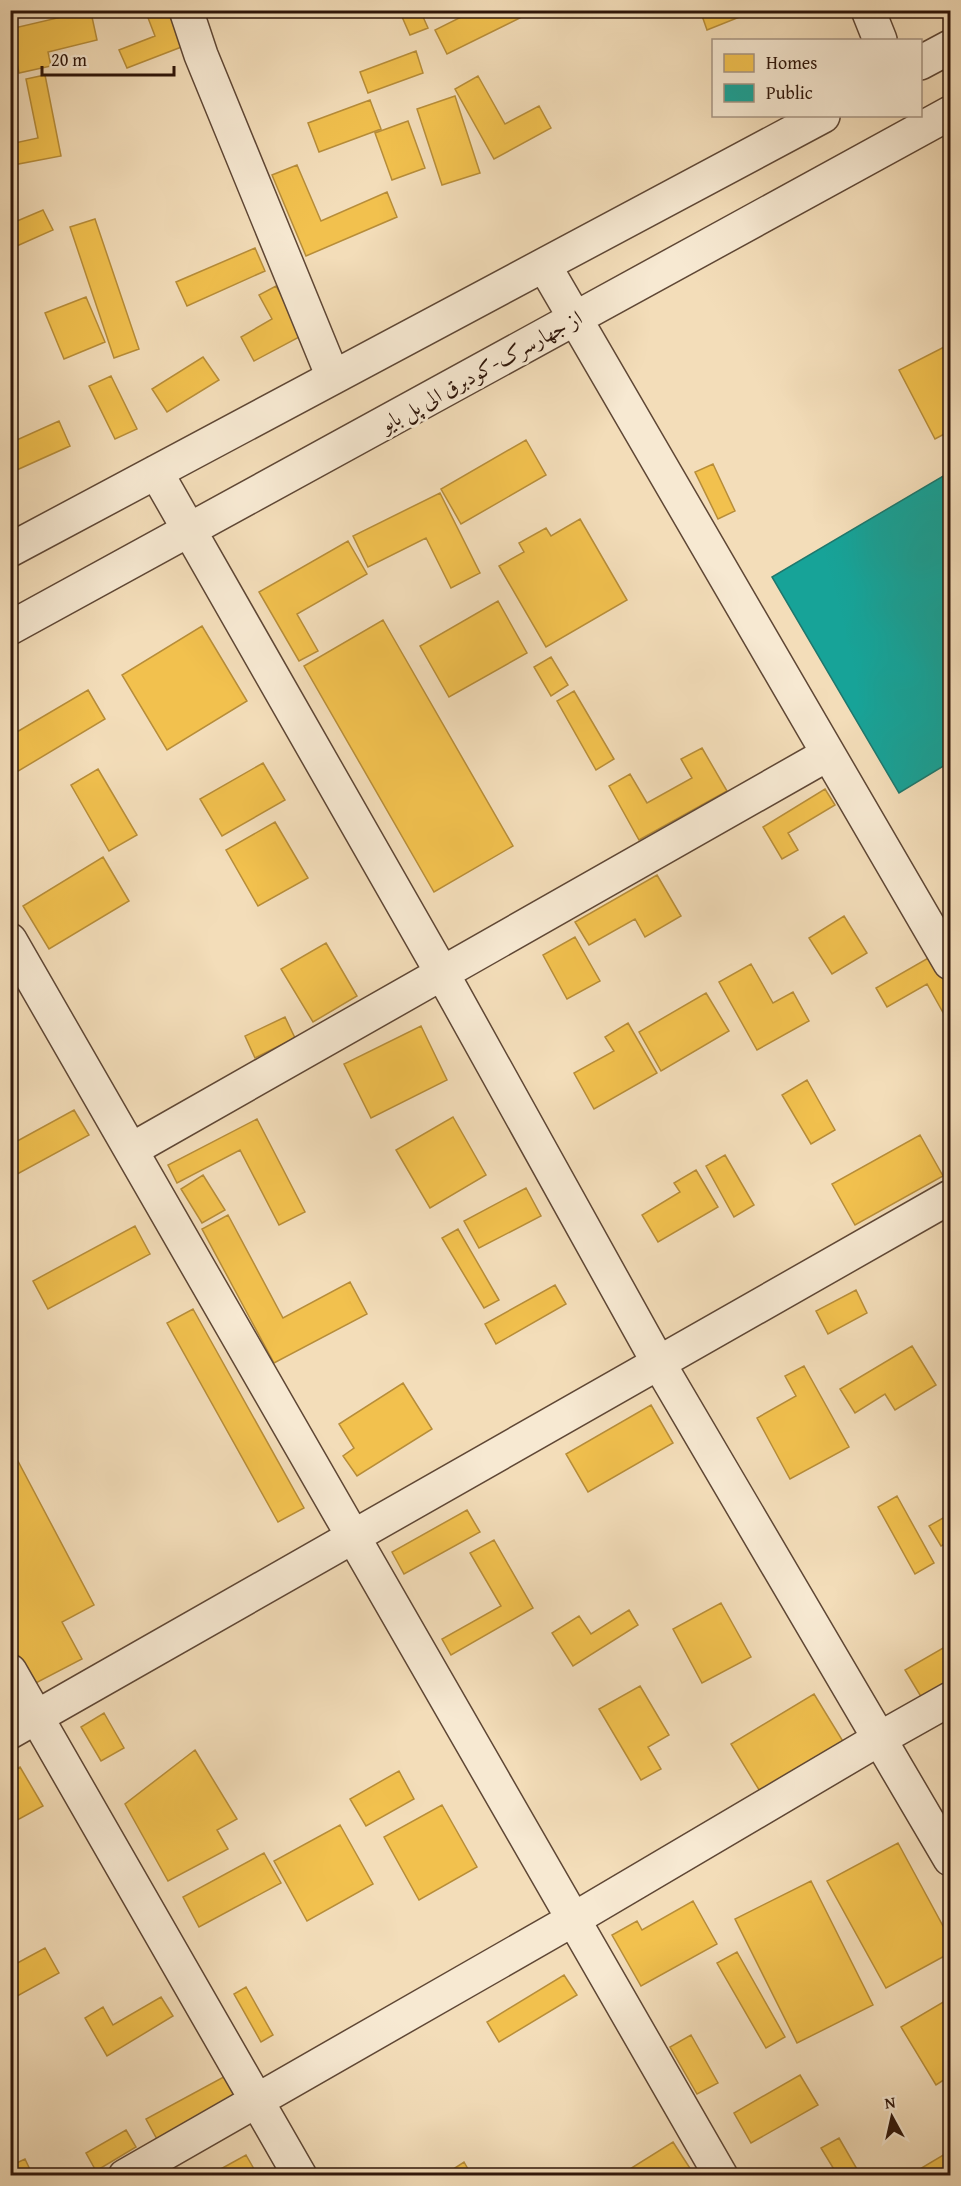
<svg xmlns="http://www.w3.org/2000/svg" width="961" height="2186" font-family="'Gentium Book Plus',Amiri,serif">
  <rect width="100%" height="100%" fill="#f3ddb9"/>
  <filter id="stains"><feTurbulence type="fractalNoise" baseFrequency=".00333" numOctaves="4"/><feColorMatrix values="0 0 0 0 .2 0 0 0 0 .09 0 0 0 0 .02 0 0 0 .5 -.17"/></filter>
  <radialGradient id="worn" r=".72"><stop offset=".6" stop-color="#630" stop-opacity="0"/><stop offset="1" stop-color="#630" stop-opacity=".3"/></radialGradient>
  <path fill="#f2c14e" stroke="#b78d39" stroke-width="1.5" d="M 65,10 L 106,10 L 107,14 L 92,17 L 97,40 L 48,52 L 51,66 L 19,73 L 10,29 L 66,16 Z
    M 145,10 L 170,10 L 184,46 L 127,68 L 119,50 L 155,36 Z
    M 399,10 L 420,10 L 428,28 L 410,35 Z
    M 475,10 L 531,10 L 532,12 L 447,54 L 435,30 Z
    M 700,10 L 757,10 L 707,30 Z
    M 416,51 L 423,73 L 368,93 L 360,72 Z
    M 45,75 L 61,156 L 13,165 L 10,144 L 38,138 L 26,79 Z
    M 478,76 L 505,124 L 539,106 L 551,128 L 494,159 L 455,89 Z
    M 455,96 L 480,173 L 442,185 L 417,109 Z
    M 370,100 L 381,129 L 319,152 L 308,123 Z
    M 408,121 L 425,168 L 392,180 L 375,133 Z
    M 297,165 L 321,221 L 387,192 L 397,217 L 306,256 L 272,175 Z
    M 43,210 L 53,230 L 10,249 L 10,224 Z
    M 95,219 L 139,349 L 114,358 L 70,227 Z
    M 255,248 L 265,271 L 187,306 L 176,282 Z
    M 276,286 L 303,335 L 254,361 L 241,337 L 272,319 L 259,295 Z
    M 86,297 L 105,342 L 64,359 L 45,313 Z
    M 950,344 L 950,431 L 935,439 L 899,370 Z
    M 203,357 L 219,380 L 167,412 L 152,389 Z
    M 111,376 L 137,429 L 115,439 L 89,386 Z
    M 59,421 L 70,446 L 10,473 L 10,443 Z
    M 526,440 L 546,475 L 461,524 L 441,489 Z
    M 713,464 L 735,511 L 718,519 L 695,472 Z
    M 440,493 L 480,573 L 451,588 L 426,538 L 368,567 L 353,536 Z
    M 580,519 L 627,600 L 546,647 L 499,566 L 524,552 L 519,543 L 546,528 L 551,536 Z
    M 348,541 L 367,574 L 297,614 L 318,651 L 299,661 L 259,592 Z
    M 498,601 L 527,653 L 449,697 L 420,646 Z
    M 383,620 L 513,846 L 434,892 L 304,666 Z
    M 202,626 L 247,701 L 167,750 L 122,675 Z
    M 551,657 L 568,685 L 551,696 L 534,667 Z
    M 88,690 L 105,719 L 10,776 L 10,736 Z
    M 574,691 L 614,759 L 596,770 L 557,701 Z
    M 702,748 L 727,791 L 639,840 L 609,786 L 630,774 L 647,803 L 692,778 L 681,759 Z
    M 263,763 L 285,800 L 222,836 L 200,799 Z
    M 98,769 L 137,835 L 109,851 L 71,785 Z
    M 825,789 L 835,805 L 788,833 L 798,850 L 782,859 L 763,827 Z
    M 275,822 L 308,878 L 258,906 L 226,850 Z
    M 103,857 L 129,901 L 49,949 L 23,906 Z
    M 657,875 L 681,916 L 645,937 L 635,919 L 589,945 L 575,922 Z
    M 844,916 L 867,953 L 832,974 L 809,938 Z
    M 575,937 L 600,981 L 567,999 L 543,955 Z
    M 326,943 L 357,996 L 313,1022 L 281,969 Z
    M 937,953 L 950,977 L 950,1013 L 945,1016 L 927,984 L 887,1007 L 876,988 Z
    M 751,964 L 773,1003 L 793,992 L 809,1021 L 757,1050 L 719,982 Z
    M 706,993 L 729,1031 L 661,1071 L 639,1032 Z
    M 285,1017 L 295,1038 L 255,1058 L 245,1036 Z
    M 628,1023 L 657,1073 L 594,1109 L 574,1073 L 614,1051 L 605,1037 Z
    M 421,1026 L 447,1080 L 371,1118 L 344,1064 Z
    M 807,1080 L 835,1130 L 811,1144 L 782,1095 Z
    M 74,1110 L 89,1135 L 10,1178 L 10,1145 Z
    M 453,1117 L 486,1175 L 430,1208 L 396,1150 Z
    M 257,1119 L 305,1212 L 279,1225 L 240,1150 L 177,1183 L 168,1165 Z
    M 920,1135 L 943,1176 L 855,1225 L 832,1184 Z
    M 725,1155 L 754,1205 L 734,1217 L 706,1166 Z
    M 696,1170 L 718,1207 L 658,1242 L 642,1215 L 680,1192 L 674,1183 Z
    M 203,1175 L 225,1210 L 202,1223 L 181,1189 Z
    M 526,1188 L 541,1216 L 479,1248 L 464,1221 Z
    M 228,1215 L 283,1318 L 350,1282 L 367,1314 L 274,1363 L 202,1229 Z
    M 135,1226 L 150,1254 L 48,1309 L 33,1281 Z
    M 458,1229 L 499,1300 L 484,1308 L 442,1238 Z
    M 555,1285 L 566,1304 L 496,1344 L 485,1324 Z
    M 856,1290 L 867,1313 L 828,1334 L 816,1311 Z
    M 193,1309 L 304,1508 L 278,1522 L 167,1323 Z
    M 912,1346 L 936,1385 L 895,1410 L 885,1394 L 855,1413 L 840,1389 Z
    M 804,1366 L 849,1447 L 790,1479 L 757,1418 L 796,1396 L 785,1376 Z
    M 403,1383 L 432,1429 L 357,1476 L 343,1456 L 354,1448 L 339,1424 Z
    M 651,1405 L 673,1443 L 588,1492 L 566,1454 Z
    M 10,1446 L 94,1605 L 62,1622 L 82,1659 L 30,1686 L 10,1649 Z
    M 897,1496 L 934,1563 L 915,1574 L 878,1507 Z
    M 467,1510 L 480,1532 L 404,1574 L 392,1552 Z
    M 950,1514 L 950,1541 L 941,1546 L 929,1526 Z
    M 494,1540 L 533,1608 L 451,1655 L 442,1639 L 501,1606 L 470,1553 Z
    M 721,1603 L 751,1657 L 702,1683 L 673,1629 Z
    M 629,1610 L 638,1625 L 573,1666 L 552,1633 L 579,1616 L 591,1634 Z
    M 950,1644 L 950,1684 L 923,1700 L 905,1670 Z
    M 640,1686 L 669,1735 L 648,1747 L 661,1769 L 641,1780 L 599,1709 Z
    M 814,1694 L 844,1743 L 761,1793 L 731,1744 Z
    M 104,1713 L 124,1748 L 101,1761 L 81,1727 Z
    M 195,1750 L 237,1819 L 217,1830 L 228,1849 L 168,1881 L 125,1804 Z
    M 20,1767 L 43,1806 L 10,1824 L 10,1773 Z
    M 399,1771 L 414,1799 L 366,1826 L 350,1799 Z
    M 442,1805 L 477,1867 L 419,1900 L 384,1837 Z
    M 340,1825 L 373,1884 L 307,1921 L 274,1861 Z
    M 898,1843 L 950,1939 L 950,1953 L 886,1988 L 827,1881 Z
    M 264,1853 L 281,1883 L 199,1927 L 183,1897 Z
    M 811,1881 L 873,2005 L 797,2043 L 735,1919 Z
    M 693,1901 L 717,1944 L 641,1986 L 612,1935 L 637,1921 L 642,1930 Z
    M 45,1948 L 59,1973 L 10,2000 L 10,1967 Z
    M 737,1952 L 785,2037 L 766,2048 L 717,1963 Z
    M 564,1975 L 577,1995 L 499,2042 L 487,2022 Z
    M 246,1987 L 273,2035 L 261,2042 L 234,1994 Z
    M 161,1997 L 173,2016 L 107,2056 L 85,2018 L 103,2007 L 113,2025 Z
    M 950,1998 L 950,2076 L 936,2085 L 901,2027 Z
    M 691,2035 L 718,2083 L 697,2094 L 670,2047 Z
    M 231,2073 L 243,2094 L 158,2141 L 146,2119 Z
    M 800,2075 L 818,2105 L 751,2143 L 734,2113 Z
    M 126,2130 L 136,2147 L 96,2171 L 86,2153 Z
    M 839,2138 L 861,2176 L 838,2176 L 821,2148 Z
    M 673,2142 L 695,2176 L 627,2176 L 625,2172 Z
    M 950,2151 L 950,2176 L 908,2176 Z
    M 246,2155 L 258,2176 L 208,2176 Z
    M 25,2159 L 33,2176 L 10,2176 L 10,2166 Z
    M 464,2162 L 472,2176 L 448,2176 L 447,2173 Z"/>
  <path fill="#17a398" stroke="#1e786d" stroke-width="1.5" d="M 950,472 L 950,762 L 899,793 L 772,577 Z"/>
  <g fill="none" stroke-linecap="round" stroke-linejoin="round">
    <g stroke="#5f4735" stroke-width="36">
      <path id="minor" d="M 186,10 L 201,55 L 333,377
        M 868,10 L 880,40
        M 920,63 L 950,47
        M 544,265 L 950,963
        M 156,472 L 442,973 L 658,1362 L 950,1859
        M 10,550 L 823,116
        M 10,628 L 950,113
        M 10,940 L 721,2176
        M 131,1150 L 828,754
        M 10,1671 L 300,2176
        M 10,1732 L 950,1197
        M 125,2176 L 574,1919 L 879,1739 L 950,1699"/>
    </g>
    <use href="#minor" stroke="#f7e9d2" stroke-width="33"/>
  </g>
  <g text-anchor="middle" stroke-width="6" stroke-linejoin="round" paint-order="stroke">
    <g font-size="21" fill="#2e1509" stroke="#f7e9d2">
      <text transform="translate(481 371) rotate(-29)" y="7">از جهارسرک-کودبرق الی پل بایو</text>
    </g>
  </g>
  <rect width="961" height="2186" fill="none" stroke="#f3ddb9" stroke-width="36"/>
  <rect x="12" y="12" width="937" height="2162" fill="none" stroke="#2e1509" stroke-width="3"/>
  <rect x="18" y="18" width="925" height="2150" fill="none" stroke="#2e1509" stroke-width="1.5"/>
  <rect x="712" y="39" width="210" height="78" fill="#f7e9d2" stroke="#a79482" stroke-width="1.5"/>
  <rect x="724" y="54" width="30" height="18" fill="#f2c14e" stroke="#a79482" stroke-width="1.5"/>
  <text x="766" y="69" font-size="18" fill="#2e1509">Homes</text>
  <rect x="724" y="84" width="30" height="18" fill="#17a398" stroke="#a79482" stroke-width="1.5"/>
  <text x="766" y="99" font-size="18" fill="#2e1509">Public</text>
  <g transform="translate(892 2117) rotate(352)" stroke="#f7e9d2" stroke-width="4.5" paint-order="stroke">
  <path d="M0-4.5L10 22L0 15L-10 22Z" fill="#2e1509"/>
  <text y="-9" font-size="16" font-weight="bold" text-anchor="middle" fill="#2e1509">N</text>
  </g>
  <path d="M42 66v9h132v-9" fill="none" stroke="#2e1509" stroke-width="3"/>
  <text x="51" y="66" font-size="18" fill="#2e1509" stroke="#f7e9d2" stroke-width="4.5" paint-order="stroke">20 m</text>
  <rect width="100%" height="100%" filter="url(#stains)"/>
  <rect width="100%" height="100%" fill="url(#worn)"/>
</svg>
